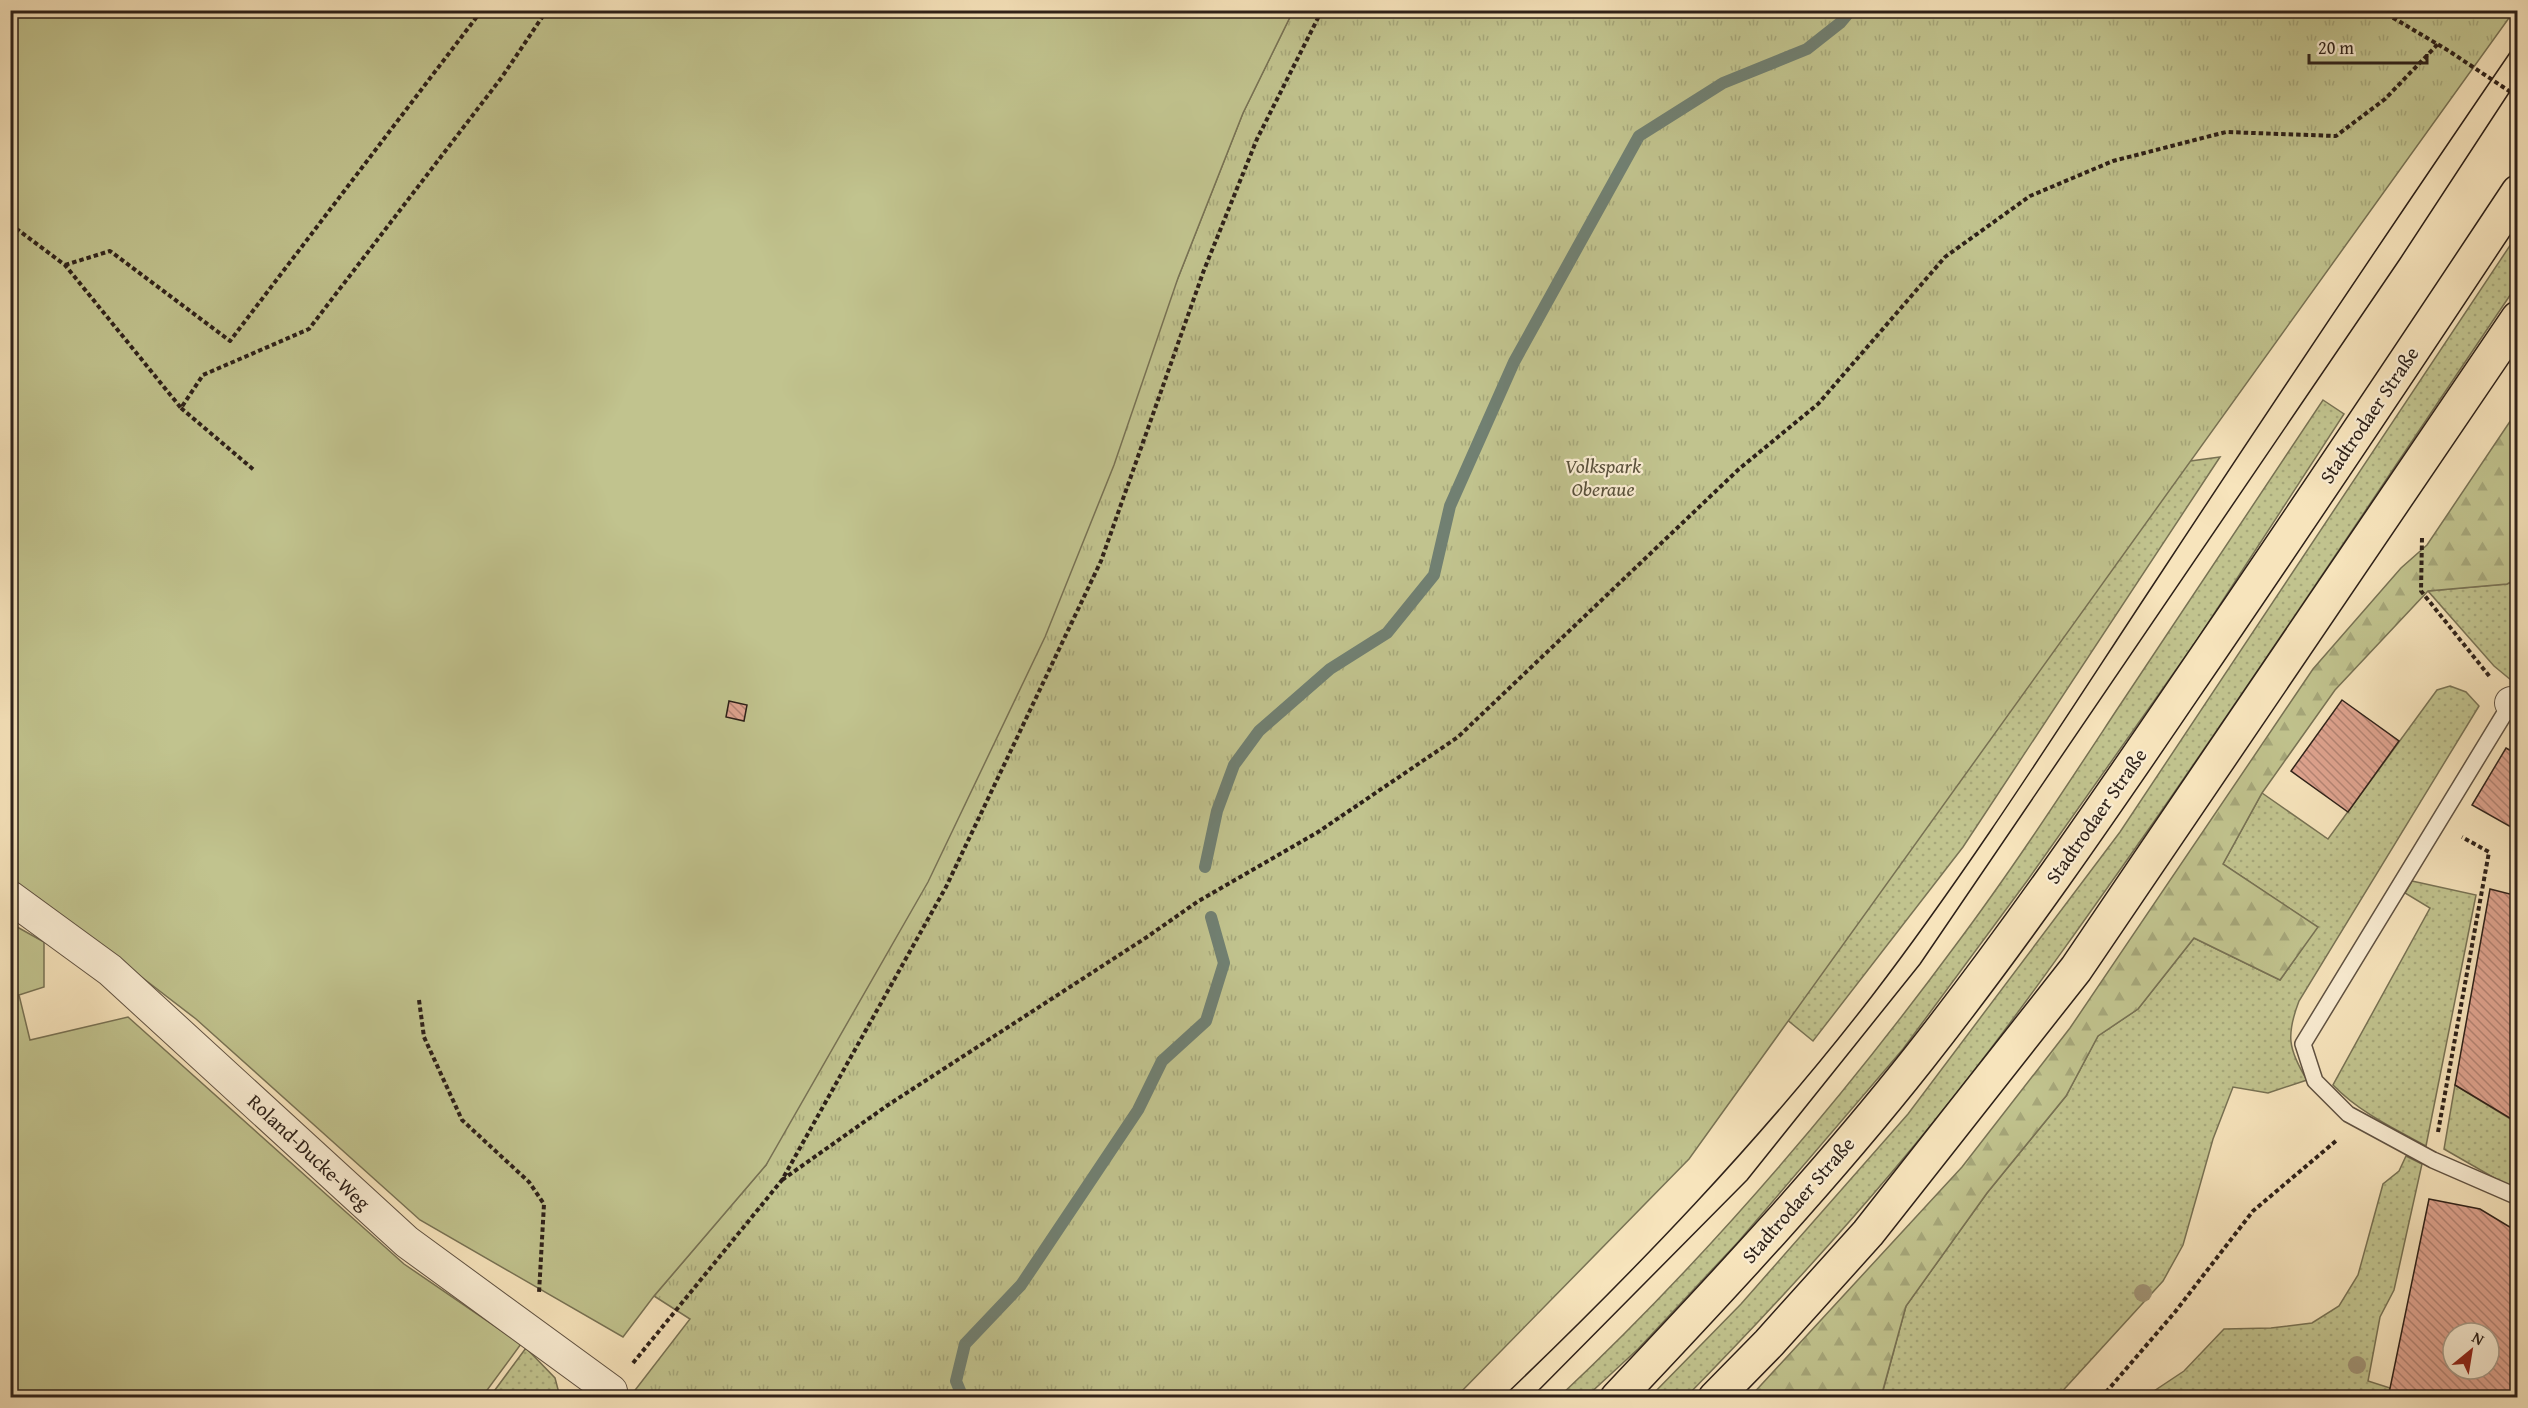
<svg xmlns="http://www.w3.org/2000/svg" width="2528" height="1408" font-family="'Gentium Book Plus',serif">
  <defs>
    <pattern id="grass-dots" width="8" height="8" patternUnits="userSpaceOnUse" patternTransform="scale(1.5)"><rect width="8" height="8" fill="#c1c38e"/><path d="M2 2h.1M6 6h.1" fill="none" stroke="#a6a77a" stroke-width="1.8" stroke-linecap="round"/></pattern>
    <pattern id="forest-firs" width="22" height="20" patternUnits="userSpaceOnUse" patternTransform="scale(1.5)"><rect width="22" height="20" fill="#c1c38e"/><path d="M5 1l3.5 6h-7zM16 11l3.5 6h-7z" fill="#a6a77a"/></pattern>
    <pattern id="park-tufts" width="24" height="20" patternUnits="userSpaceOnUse" patternTransform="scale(1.5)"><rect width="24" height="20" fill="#c1c38e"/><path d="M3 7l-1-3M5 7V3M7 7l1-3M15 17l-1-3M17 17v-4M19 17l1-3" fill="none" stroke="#a6a77a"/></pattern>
    <pattern id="building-back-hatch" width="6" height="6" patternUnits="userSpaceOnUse" patternTransform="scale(1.5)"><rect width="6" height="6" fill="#dfa38f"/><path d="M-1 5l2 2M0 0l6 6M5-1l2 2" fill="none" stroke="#b58474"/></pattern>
  </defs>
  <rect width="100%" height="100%" fill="#f7e4bc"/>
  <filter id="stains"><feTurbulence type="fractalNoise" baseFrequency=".00333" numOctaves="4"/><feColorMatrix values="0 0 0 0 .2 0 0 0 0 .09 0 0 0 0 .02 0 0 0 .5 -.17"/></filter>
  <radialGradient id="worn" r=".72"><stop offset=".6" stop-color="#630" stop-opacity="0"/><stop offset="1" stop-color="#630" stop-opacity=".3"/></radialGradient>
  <path fill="url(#grass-dots)" stroke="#787254" stroke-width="1.5" d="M 2517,235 L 2517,285 C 2396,464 2277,645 2153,823 C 2094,907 2035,991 1973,1072 C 1885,1186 1787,1294 1686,1397 L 1650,1397 L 1741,1304 L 1908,1114 L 2120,832 Z
    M 2323,400 L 2344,414 L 2197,640 L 2027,881 L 1903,1049 L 1738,1242 L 1638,1349 L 1586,1397 L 1559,1397 C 1704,1261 1836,1107 1955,946 C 2012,870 2064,790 2116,711 C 2185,607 2254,503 2323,400 Z
    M 2220,457 L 1963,847 L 1813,1041 L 1769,1005 L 2161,465 Z
    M 2517,580 L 2517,685 L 2494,666 L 2428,591 L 2507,584 Z
    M 2450,686 L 2466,692 L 2479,706 L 2299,1001 C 2286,1035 2288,1049 2307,1080 L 2268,1093 L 2233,1087 L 2213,1139 L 2183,1245 L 2163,1281 L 2057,1397 L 1881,1398 L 1906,1306 L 1987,1193 L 2066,1096 L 2098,1036 L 2138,1009 L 2194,938 L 2280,980 L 2317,927 L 2223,864 L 2262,793 L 2328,839 L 2437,690 Z
    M 2412,881 L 2476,895 L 2426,1146 C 2393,1128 2359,1112 2333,1085 L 2430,908 L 2405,893 Z
    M 2455,1085 L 2517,1123 L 2517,1191 L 2444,1149 Z
    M 2406,1156 L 2422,1164 L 2394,1290 L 2380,1317 L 2368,1381 L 2390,1388 L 2388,1397 L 2145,1397 L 2184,1371 L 2224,1329 L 2271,1328 L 2312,1323 L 2339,1306 L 2358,1275 L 2383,1184 L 2399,1171 Z
    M 526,1348 L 555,1378 L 560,1397 L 489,1398 Z"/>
  <path fill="url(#forest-firs)" stroke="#787254" stroke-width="1.5" d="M 2517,411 L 2517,579 L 2507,584 L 2428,591 L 2335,690 L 2262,793 L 2223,864 L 2318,927 L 2280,980 L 2194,938 L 2138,1009 L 2098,1036 L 2066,1096 L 1987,1193 L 1906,1306 L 1881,1397 L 1750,1397 L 1962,1167 L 2070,1028 L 2313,669 L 2401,568 L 2427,545 Z"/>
  <path fill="url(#park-tufts)" stroke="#787254" stroke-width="1.5" d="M 1293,11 L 2514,11 L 1689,1159 L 1456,1397 L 629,1398 L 690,1319 L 654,1296 L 766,1165 L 1178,278 L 1243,113 Z"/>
  <path fill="#c1c38e" stroke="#787254" stroke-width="1.5" d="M 10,11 L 1293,11 L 1243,113 L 1178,278 L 1114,465 L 1045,637 L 928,882 L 766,1165 L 654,1296 L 623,1337 L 420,1220 L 196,1019 L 40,899 L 11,879 Z
    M 10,923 L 44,942 L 44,987 L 19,995 L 30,1040 L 128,1017 L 404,1264 L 521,1344 L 482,1397 L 11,1397 Z"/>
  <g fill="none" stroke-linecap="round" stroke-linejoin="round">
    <path stroke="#718072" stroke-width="12" d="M 1205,867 L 1217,811 L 1234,765 L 1259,731 L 1330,669 L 1387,633 L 1434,575 L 1450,506 L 1514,362 L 1639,136 L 1723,83 L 1807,49 L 1840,23 L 1851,10
      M 963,1398 L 956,1381 L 965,1344 L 1021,1285 L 1138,1110 L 1162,1061 L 1206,1021 L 1224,963 L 1211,917"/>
  </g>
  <path fill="url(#building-back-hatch)" stroke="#2e2119" stroke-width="1.5" fill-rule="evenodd" d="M 2342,700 L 2399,741 L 2348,812 L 2291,771 Z
    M 729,701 L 747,705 L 744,721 L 726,717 Z
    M 2506,748 L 2518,755 L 2518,831 L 2472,805 Z
    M 2490,889 L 2518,896 L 2518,1123 L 2455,1085 Z
    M 2429,1199 L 2480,1209 L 2518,1232 L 2518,1398 L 2388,1398 ZM 2453,1333 L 2489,1333 L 2489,1369 L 2453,1369 Z"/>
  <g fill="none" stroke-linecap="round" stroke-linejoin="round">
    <g stroke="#605242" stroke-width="18">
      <path id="lane" d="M 2511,703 L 2303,1044 L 2315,1081 L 2348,1114 L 2433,1160 L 2518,1197"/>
    </g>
    <g stroke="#605242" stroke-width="34">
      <path id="street" d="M 2511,703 L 2518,706
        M 10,897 L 110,970 L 407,1242 L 611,1391"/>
    </g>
    <g stroke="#2e2119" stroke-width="36">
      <path id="primary" d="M 1617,1398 C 1721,1288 1825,1177 1919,1058 C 2013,939 2099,814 2184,689 C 2297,524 2408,358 2518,192
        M 1715,1398 L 1769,1343 L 1868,1233 L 2076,969 L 2518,318"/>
    </g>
    <path stroke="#2e2119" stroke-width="4" stroke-dasharray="4.5 3" stroke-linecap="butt" d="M 2380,10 L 2449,51 L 2518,97
      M 10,224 L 65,265 L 181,408 L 203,375 L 309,329 L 502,77 L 547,10
      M 65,265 L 110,251 L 230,341 L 482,10
      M 181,408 L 254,470
      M 2422,538 L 2421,591 L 2490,677
      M 419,1000 L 424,1037 L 462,1120 L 529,1182 L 544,1204 L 539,1293
      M 2438,1132 L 2489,852 L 2462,837
      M 782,1180 L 888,1105 L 1147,937 L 1197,902 L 1318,832 L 1458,737 L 1739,469 L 1818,404 L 1945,257 L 2030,196 L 2113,161 L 2226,132 L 2336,136 L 2385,99 L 2438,44
      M 633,1363 L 782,1180 L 946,887 L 1101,561 L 1204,270 L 1257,139 L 1322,10
      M 2101,1398 L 2175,1312 L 2253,1211 L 2337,1140"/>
    <use href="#lane" stroke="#faedd3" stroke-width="15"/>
    <use href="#street" stroke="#faedd3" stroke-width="32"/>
    <use href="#primary" stroke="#f7e4bc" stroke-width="33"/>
    <path stroke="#2e2119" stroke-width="1.5" d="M 1502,1398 C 1634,1272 1761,1140 1872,996 C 1976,860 2067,715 2161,573 C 2278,395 2397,218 2518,41
      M 1531,1398 L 1747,1180 L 1920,964 L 2400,259 L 2518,79"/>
  </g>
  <g fill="#a19476">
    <circle cx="2143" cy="1293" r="9"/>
    <circle cx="2357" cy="1365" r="9"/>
  </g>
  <g text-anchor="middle" stroke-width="4.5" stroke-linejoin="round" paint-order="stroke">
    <g font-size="20" fill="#2e2119" stroke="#faedd3">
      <text transform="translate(2369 415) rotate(-56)" y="7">Stadtrodaer Straße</text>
      <text transform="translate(2096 816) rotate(-55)" y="7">Stadtrodaer Straße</text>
      <text transform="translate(309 1152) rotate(43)" y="7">Roland-Ducke-Weg</text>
      <text transform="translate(1798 1200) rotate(-49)" y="7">Stadtrodaer Straße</text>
    </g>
    <g font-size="20" font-style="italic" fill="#5a523c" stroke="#faedd3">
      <text x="1603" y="473">Volkspark<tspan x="1603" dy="23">Oberaue</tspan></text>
    </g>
  </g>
  <rect width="2528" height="1408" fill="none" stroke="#f7e4bc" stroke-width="36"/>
  <rect x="12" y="12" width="2504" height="1384" fill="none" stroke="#2e2119" stroke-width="3"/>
  <rect x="18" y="18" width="2492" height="1372" fill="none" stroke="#2e2119" stroke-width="1.5"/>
  <g transform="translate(2471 1351) rotate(30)"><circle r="28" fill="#faedd3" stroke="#a89b89" stroke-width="1.5"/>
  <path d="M0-4.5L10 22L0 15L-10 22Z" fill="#8f2418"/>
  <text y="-9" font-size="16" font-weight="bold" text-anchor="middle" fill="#2e2119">N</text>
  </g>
  <path d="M2309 54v9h118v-9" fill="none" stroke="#2e2119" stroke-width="3"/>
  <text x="2318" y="54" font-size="18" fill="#2e2119" stroke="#faedd3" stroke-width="4.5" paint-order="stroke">20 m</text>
  <rect width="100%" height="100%" filter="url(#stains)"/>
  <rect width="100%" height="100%" fill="url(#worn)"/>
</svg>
